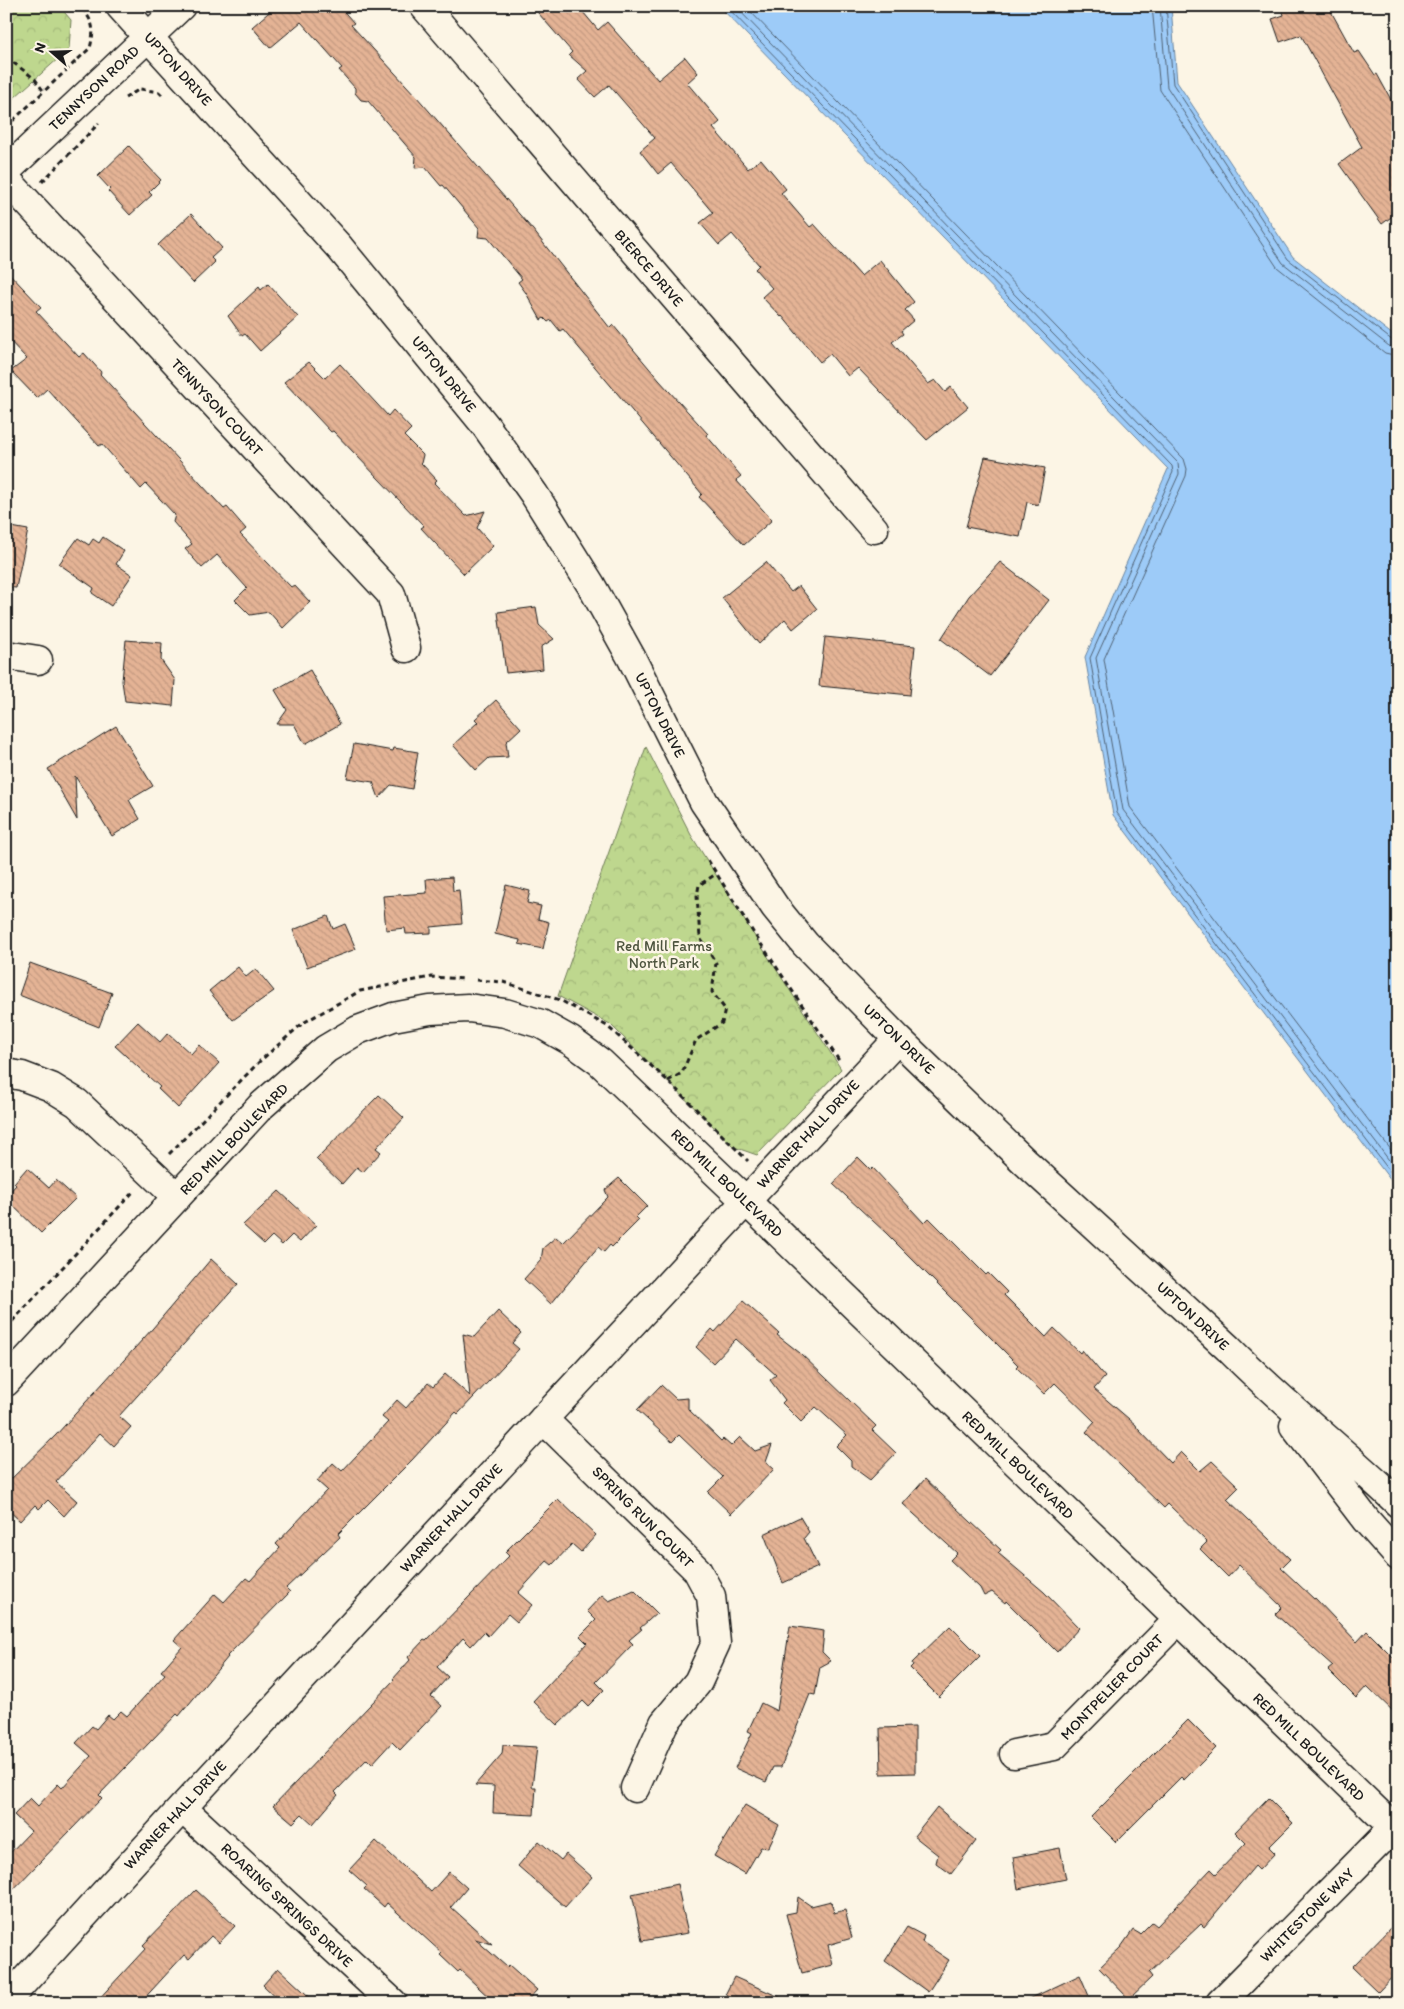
<svg xmlns="http://www.w3.org/2000/svg" width="1404" height="2009" font-family="Itim,sans-serif">
  <defs>
    <pattern id="forest-crowns" width="20" height="18" patternUnits="userSpaceOnUse" patternTransform="scale(1.25)"><rect width="20" height="18" fill="#bed78e"/><path d="M2 6a3 3 0 1 1 6 0M12 15a3 3 0 1 1 6 0" fill="none" stroke="#a3b87a"/></pattern>
    <pattern id="building-back-hatch" width="6" height="6" patternUnits="userSpaceOnUse" patternTransform="scale(1.25)"><rect width="6" height="6" fill="#e4b395"/><path d="M-1 5l2 2M0 0l6 6M5-1l2 2" fill="none" stroke="#c39980"/></pattern>
  </defs>
  <rect width="100%" height="100%" fill="#fcf5e5"/>
  <filter id="ink" filterUnits="userSpaceOnUse"><feTurbulence type="fractalNoise" baseFrequency=".02" numOctaves="2"/><feDisplacementMap in="SourceGraphic" scale="10" xChannelSelector="R" yChannelSelector="G"/><feConvolveMatrix kernelMatrix="1 2 1 2 8 2 1 2 1" color-interpolation-filters="sRGB"/></filter>
  <g filter="url(#ink)">
    <path fill="url(#forest-crowns)" stroke="#6d7a55" d="M 6,6 L 59,6 L 71,20 L 69,49 L 6,105 Z
      M 646,747 L 691,835 L 750,929 L 841,1069 L 757,1155 L 734,1147 L 610,1024 L 558,996 Z"/>
    <path fill="#9dcbf8" stroke="#6985a0" d="M 719,6 L 1171,6 L 1177,82 L 1293,257 L 1398,339 L 1398,1190 L 1113,815 L 1085,657 L 1168,469 Z"/>
    <g fill="none" stroke-linecap="round" stroke-linejoin="round">
      <path stroke="#506274" stroke-width="1" d="M 726,6 L 1172,466 L 1173,472 L 1090,658 L 1117,813 L 1398,1182
        M 735,6 L 1178,463 L 1179,474 L 1096,658 L 1123,810 L 1398,1172
        M 745,6 L 1184,459 L 1187,469 L 1186,476 L 1104,659 L 1130,807 L 1398,1159
        M 1152,6 L 1160,90 L 1277,267 L 1385,353 L 1398,356
        M 1160,6 L 1167,87 L 1283,263 L 1389,346 L 1398,349
        M 1166,6 L 1173,84 L 1288,259 L 1393,341 L 1398,342"/>
    </g>
    <path fill="url(#building-back-hatch)" stroke="#1c1c1c" d="M 276,6 L 339,6 L 354,23 L 351,25 L 416,96 L 533,230 L 610,328 L 613,325 L 659,380 L 708,434 L 706,435 L 741,476 L 736,480 L 772,520 L 744,545 L 699,497 L 702,494 L 563,329 L 560,331 L 551,320 L 548,322 L 544,318 L 541,320 L 526,293 L 518,282 L 522,279 L 488,238 L 478,237 L 479,228 L 443,185 L 441,186 L 425,167 L 415,168 L 416,157 L 368,101 L 361,100 L 355,93 L 355,88 L 339,70 L 342,68 L 301,22 L 270,48 L 252,27 Z
      M 532,6 L 578,6 L 598,30 L 607,22 L 658,80 L 685,57 L 698,73 L 687,83 L 720,122 L 713,128 L 748,169 L 761,159 L 786,189 L 781,193 L 810,227 L 814,224 L 861,276 L 880,260 L 914,302 L 905,310 L 914,320 L 901,331 L 903,334 L 892,342 L 928,384 L 935,380 L 945,392 L 951,387 L 968,407 L 927,440 L 858,368 L 848,376 L 830,354 L 820,362 L 782,316 L 781,317 L 762,297 L 772,288 L 755,269 L 759,265 L 732,234 L 719,245 L 700,223 L 713,213 L 671,163 L 658,174 L 640,151 L 655,138 L 609,85 L 595,97 L 578,79 L 587,71 L 569,55 L 572,52 Z
      M 1281,6 L 1328,6 L 1354,53 L 1359,51 L 1375,75 L 1377,74 L 1389,96 L 1398,114 L 1398,212 L 1382,224 L 1339,164 L 1362,147 L 1301,35 L 1280,42 L 1272,19 L 1284,15 Z
      M 129,146 L 161,180 L 149,192 L 152,195 L 130,215 L 108,191 L 110,189 L 98,176 Z
      M 191,214 L 222,248 L 211,258 L 215,262 L 193,283 L 158,245 Z
      M 6,270 L 41,307 L 36,311 L 79,357 L 84,353 L 101,372 L 100,374 L 224,509 L 227,507 L 246,529 L 240,534 L 291,587 L 294,585 L 310,602 L 283,628 L 269,612 L 250,615 L 235,600 L 247,588 L 217,555 L 202,568 L 185,549 L 192,544 L 173,522 L 175,515 L 146,484 L 141,489 L 102,444 L 99,446 L 47,389 L 37,398 L 11,371 L 27,359 L 6,337 Z
      M 268,284 L 298,317 L 260,351 L 245,334 L 242,336 L 228,316 L 259,287 L 261,290 Z
      M 309,362 L 325,378 L 340,364 L 388,416 L 393,410 L 411,429 L 404,436 L 423,455 L 421,463 L 437,480 L 434,483 L 466,516 L 485,511 L 477,528 L 493,546 L 464,574 L 421,528 L 424,526 L 333,431 L 331,432 L 284,382 Z
      M 985,457 L 1045,468 L 1038,505 L 1027,502 L 1020,537 L 966,527 Z
      M 6,526 L 28,530 L 16,588 L 6,587 Z
      M 103,537 L 124,551 L 116,564 L 132,575 L 111,606 L 92,593 L 94,588 L 59,564 L 78,538 L 89,545 L 93,539 L 99,543 Z
      M 766,562 L 791,592 L 799,586 L 817,609 L 793,629 L 785,619 L 759,644 L 722,598 Z
      M 1000,562 L 1049,600 L 990,676 L 941,639 L 969,596 Z
      M 536,607 L 539,625 L 554,639 L 541,647 L 543,669 L 506,673 L 498,612 Z
      M 825,637 L 915,646 L 910,695 L 819,686 Z
      M 126,640 L 162,643 L 161,660 L 175,680 L 173,706 L 125,701 L 122,681 Z
      M 310,670 L 340,724 L 305,744 L 294,724 L 277,724 L 287,710 L 275,690 Z
      M 496,700 L 521,728 L 506,742 L 508,757 L 489,758 L 476,770 L 453,745 L 478,722 L 475,719 Z
      M 116,726 L 153,786 L 129,800 L 140,819 L 112,836 L 75,776 L 77,820 L 48,769 Z
      M 354,744 L 393,751 L 394,748 L 418,752 L 412,789 L 391,785 L 379,798 L 373,782 L 347,778 Z
      M 452,877 L 453,891 L 459,890 L 462,924 L 431,927 L 431,933 L 406,934 L 405,928 L 386,930 L 383,896 L 427,893 L 426,879 Z
      M 506,885 L 530,891 L 527,903 L 541,906 L 538,919 L 549,922 L 543,949 L 519,944 L 520,940 L 495,934 Z
      M 328,916 L 333,929 L 345,924 L 356,949 L 307,967 L 293,930 Z
      M 30,963 L 112,993 L 99,1027 L 19,995 Z
      M 238,967 L 246,977 L 256,969 L 274,991 L 233,1020 L 209,991 Z
      M 138,1022 L 160,1042 L 168,1033 L 191,1054 L 199,1045 L 219,1063 L 178,1108 L 158,1089 L 160,1087 L 115,1046 Z
      M 379,1095 L 404,1118 L 376,1148 L 381,1152 L 363,1172 L 357,1167 L 342,1184 L 316,1159 Z
      M 858,1157 L 871,1170 L 873,1168 L 924,1223 L 929,1218 L 986,1275 L 988,1273 L 1007,1292 L 1004,1295 L 1046,1337 L 1054,1328 L 1080,1353 L 1082,1350 L 1105,1377 L 1094,1389 L 1136,1425 L 1137,1428 L 1171,1463 L 1181,1452 L 1200,1471 L 1212,1461 L 1239,1487 L 1227,1499 L 1290,1559 L 1281,1568 L 1314,1599 L 1315,1598 L 1357,1642 L 1367,1631 L 1398,1662 L 1398,1716 L 1367,1686 L 1356,1698 L 1328,1670 L 1333,1666 L 1275,1614 L 1282,1607 L 1239,1565 L 1228,1577 L 1200,1549 L 1207,1542 L 1168,1504 L 1164,1508 L 1086,1432 L 1095,1422 L 1055,1383 L 1044,1394 L 1016,1367 L 1018,1365 L 886,1233 L 833,1184 Z
      M 27,1168 L 49,1188 L 56,1180 L 76,1198 L 41,1233 L 6,1199 L 6,1196 L 16,1185 L 14,1183 Z
      M 619,1178 L 647,1206 L 636,1217 L 639,1220 L 612,1247 L 610,1245 L 604,1252 L 598,1247 L 551,1304 L 524,1279 L 541,1260 L 543,1248 L 556,1237 L 563,1243 L 608,1197 L 605,1190 Z
      M 279,1191 L 316,1225 L 300,1242 L 292,1235 L 282,1245 L 272,1236 L 264,1244 L 243,1225 Z
      M 211,1259 L 238,1284 L 119,1416 L 131,1427 L 114,1446 L 100,1433 L 56,1482 L 77,1501 L 64,1516 L 48,1500 L 39,1509 L 35,1505 L 20,1521 L 6,1508 L 6,1484 L 56,1435 L 153,1328 Z
      M 743,1301 L 779,1333 L 777,1335 L 800,1353 L 876,1426 L 872,1430 L 896,1453 L 870,1480 L 851,1466 L 851,1461 L 836,1446 L 847,1435 L 816,1407 L 801,1422 L 782,1403 L 785,1400 L 770,1380 L 776,1375 L 736,1339 L 713,1363 L 696,1347 L 712,1329 L 715,1332 Z
      M 498,1311 L 521,1333 L 512,1343 L 519,1349 L 458,1414 L 456,1412 L 412,1460 L 338,1534 L 340,1537 L 286,1588 L 290,1592 L 227,1656 L 228,1657 L 179,1716 L 177,1714 L 99,1795 L 102,1798 L 6,1897 L 6,1857 L 31,1831 L 14,1815 L 30,1798 L 38,1806 L 58,1784 L 62,1788 L 91,1756 L 76,1743 L 92,1726 L 96,1729 L 108,1715 L 113,1719 L 121,1711 L 127,1716 L 165,1674 L 161,1671 L 182,1647 L 174,1640 L 215,1594 L 224,1602 L 246,1578 L 250,1581 L 280,1548 L 276,1544 L 327,1490 L 317,1481 L 333,1463 L 342,1471 L 388,1422 L 382,1417 L 397,1400 L 406,1408 L 428,1383 L 433,1387 L 445,1374 L 470,1396 L 463,1334 L 474,1337 Z
      M 661,1385 L 676,1399 L 688,1398 L 688,1409 L 721,1441 L 723,1439 L 731,1446 L 740,1437 L 755,1451 L 772,1445 L 766,1462 L 774,1469 L 731,1514 L 708,1492 L 723,1477 L 679,1435 L 672,1442 L 637,1410 Z
      M 925,1479 L 1001,1550 L 998,1553 L 1044,1592 L 1079,1628 L 1057,1652 L 1006,1601 L 1005,1603 L 992,1592 L 984,1596 L 980,1588 L 950,1560 L 957,1553 L 903,1504 Z
      M 558,1499 L 596,1535 L 581,1552 L 572,1544 L 552,1565 L 547,1561 L 518,1593 L 532,1605 L 517,1622 L 508,1614 L 488,1636 L 484,1632 L 471,1646 L 463,1638 L 437,1667 L 448,1677 L 431,1696 L 442,1706 L 400,1750 L 392,1742 L 372,1764 L 367,1759 L 335,1792 L 338,1795 L 313,1824 L 302,1814 L 293,1823 L 273,1806 L 394,1680 L 393,1679 L 410,1660 L 408,1657 L 424,1640 L 426,1641 L 509,1556 L 505,1552 Z
      M 800,1517 L 809,1532 L 804,1538 L 818,1567 L 783,1583 L 764,1534 Z
      M 634,1590 L 657,1613 L 640,1628 L 642,1629 L 629,1640 L 633,1644 L 596,1682 L 604,1690 L 588,1706 L 583,1701 L 558,1725 L 533,1701 L 587,1643 L 580,1636 L 596,1620 L 587,1611 L 602,1595 L 609,1601 Z
      M 790,1626 L 824,1631 L 822,1652 L 831,1661 L 820,1667 L 815,1695 L 810,1694 L 781,1767 L 773,1767 L 766,1782 L 735,1768 L 752,1733 L 748,1731 L 761,1703 L 777,1711 Z
      M 950,1626 L 980,1656 L 939,1697 L 910,1668 L 913,1665 L 912,1663 Z
      M 1188,1720 L 1216,1748 L 1184,1780 L 1181,1777 L 1116,1842 L 1091,1817 Z
      M 915,1727 L 915,1773 L 881,1774 L 880,1728 Z
      M 503,1745 L 537,1747 L 532,1787 L 536,1787 L 534,1815 L 493,1813 L 494,1786 L 475,1785 L 502,1754 Z
      M 1268,1798 L 1293,1823 L 1269,1847 L 1275,1853 L 1259,1870 L 1255,1866 L 1204,1927 L 1201,1924 L 1149,1973 L 1152,1977 L 1129,1999 L 1099,1968 L 1121,1947 L 1133,1930 L 1140,1934 L 1152,1922 L 1157,1926 L 1211,1869 L 1216,1874 L 1246,1843 L 1235,1832 Z
      M 745,1805 L 779,1825 L 768,1848 L 761,1847 L 745,1874 L 714,1856 Z
      M 937,1807 L 976,1841 L 951,1874 L 936,1863 L 938,1855 L 914,1836 Z
      M 376,1841 L 431,1892 L 449,1872 L 467,1888 L 451,1907 L 492,1944 L 475,1939 L 507,1967 L 509,1965 L 537,1990 L 525,2003 L 495,2003 L 460,1970 L 458,1972 L 440,1955 L 442,1953 L 387,1903 L 384,1907 L 364,1889 L 367,1886 L 349,1870 Z
      M 539,1841 L 561,1860 L 566,1854 L 592,1877 L 565,1907 L 518,1866 Z
      M 1060,1848 L 1066,1879 L 1018,1889 L 1013,1857 Z
      M 677,1884 L 688,1933 L 642,1941 L 632,1894 Z
      M 196,1890 L 235,1926 L 219,1943 L 211,1936 L 189,1959 L 184,1955 L 140,2003 L 95,2003 L 146,1948 L 143,1945 Z
      M 798,1897 L 811,1906 L 831,1901 L 834,1913 L 845,1910 L 852,1938 L 828,1945 L 833,1965 L 802,1973 L 786,1914 L 796,1912 Z
      M 1398,1920 L 1398,1971 L 1378,1992 L 1352,1967 Z
      M 907,1927 L 924,1936 L 922,1942 L 949,1960 L 928,1992 L 885,1961 Z
      M 278,1968 L 316,2003 L 282,2003 L 263,1985 Z
      M 1080,1975 L 1092,2003 L 1021,2003 Z
      M 734,1977 L 793,2003 L 734,2003 L 726,1993 Z"/>
    <g fill="none" stroke-linecap="round" stroke-linejoin="round">
      <g stroke="#1c1c1c" stroke-width="31">
        <path id="street" d="M 424,6 L 874,529
          M 6,171 L 181,6
          M 6,179 L 391,594 L 406,648
          M 6,655 L 38,660
          M 6,1073 L 22,1076 L 51,1087 L 77,1103 L 177,1197
          M 543,1419 L 697,1570 L 711,1596 L 716,1643 L 698,1682 L 664,1723 L 635,1788
          M 1014,1754 L 1054,1746 L 1178,1620
          M 182,1808 L 393,2003
          M 6,2001 L 182,1808 L 746,1201 L 1398,1832
          M 1220,2003 L 1393,1828"/>
      </g>
      <g stroke="#1c1c1c" stroke-width="31">
        <path id="secondary" d="M 120,6 L 340,248 L 485,425 L 534,494 L 591,585 L 631,657 L 704,802 L 775,907 L 805,944 L 898,1039 L 1024,1161 L 1228,1348 C 1282,1403 1343,1450 1398,1503
          M 6,1382 L 260,1107 L 326,1049 L 358,1030 L 393,1017 L 430,1010 L 468,1008 L 505,1013 L 541,1024 L 571,1041 L 600,1062 L 746,1201 L 898,1039
          M 1294,1426 L 1366,1520 L 1398,1556"/>
      </g>
      <path stroke="#1c1c1c" stroke-width="3" stroke-dasharray="5 4" stroke-linecap="butt" d="M 6,57 L 35,79 L 44,92
        M 125,98 L 140,89 L 159,92 L 162,95
        M 6,127 L 90,48 C 95,29 94,22 80,6
        M 42,182 L 99,123
        M 708,860 L 753,932 L 840,1062
        M 476,980 L 503,982 L 560,1000 L 607,1026 L 668,1081 L 748,1161
        M 668,1081 L 682,1073 L 696,1040 L 722,1023 L 725,1009 L 712,992 L 716,963 L 700,938 L 697,896 L 699,885 L 716,874
        M 169,1154 L 260,1061 L 303,1023 L 360,991 L 431,977 L 465,979
        M 6,1328 L 134,1191"/>
      <use href="#street" stroke="#fcf5e5" stroke-width="28"/>
      <use href="#secondary" stroke="#fcf5e5" stroke-width="28"/>
    </g>
  </g>
  <g text-anchor="middle" stroke-width="5" stroke-linejoin="round" paint-order="stroke">
    <g font-size="15" fill="#1c1c1c" stroke="#fcf5e5">
      <text transform="translate(178 69) rotate(48)" y="5">UPTON DRIVE</text>
      <text transform="translate(94 88) rotate(-43)" y="5">TENNYSON ROAD</text>
      <text transform="translate(649 268) rotate(49)" y="5">BIERCE DRIVE</text>
      <text transform="translate(444 374) rotate(51)" y="5">UPTON DRIVE</text>
      <text transform="translate(217 407) rotate(47)" y="5">TENNYSON COURT</text>
      <text transform="translate(660 715) rotate(63)" y="5">UPTON DRIVE</text>
      <text transform="translate(899 1039) rotate(44)" y="5">UPTON DRIVE</text>
      <text transform="translate(808 1134) rotate(-47)" y="5">WARNER HALL DRIVE</text>
      <text transform="translate(234 1139) rotate(-46)" y="5">RED MILL BOULEVARD</text>
      <text transform="translate(727 1183) rotate(44)" y="5">RED MILL BOULEVARD</text>
      <text transform="translate(1193 1316) rotate(43)" y="5">UPTON DRIVE</text>
      <text transform="translate(1018 1465) rotate(44)" y="5">RED MILL BOULEVARD</text>
      <text transform="translate(643 1517) rotate(45)" y="5">SPRING RUN COURT</text>
      <text transform="translate(451 1518) rotate(-47)" y="5">WARNER HALL DRIVE</text>
      <text transform="translate(1112 1687) rotate(-46)" y="5">MONTPELIER COURT</text>
      <text transform="translate(1309 1747) rotate(44)" y="5">RED MILL BOULEVARD</text>
      <text transform="translate(175 1815) rotate(-47)" y="5">WARNER HALL DRIVE</text>
      <text transform="translate(287 1905) rotate(43)" y="5">ROARING SPRINGS DRIVE</text>
      <text transform="translate(1307 1915) rotate(-45)" y="5">WHITESTONE WAY</text>
    </g>
    <g font-size="15" fill="#4d543e" stroke="#fcf5e5">
      <text x="664" y="951">Red Mill Farms<tspan x="664" dy="17">North Park</tspan></text>
    </g>
  </g>
  <rect width="1404" height="2009" fill="none" stroke="#fcf5e5" stroke-width="25"/>
  <rect x="12" y="12" width="1379" height="1984" fill="none" stroke="#1c1c1c" stroke-width="2" filter="url(#ink)"/>
  <g transform="translate(52 52) rotate(290)" stroke="#fcf5e5" stroke-width="4" paint-order="stroke">
  <path d="M0-4L9 19L0 12L-9 19Z" fill="#1c1c1c"/>
  <text y="-8" font-size="14" font-weight="bold" text-anchor="middle" fill="#1c1c1c">N</text>
  </g>
</svg>
